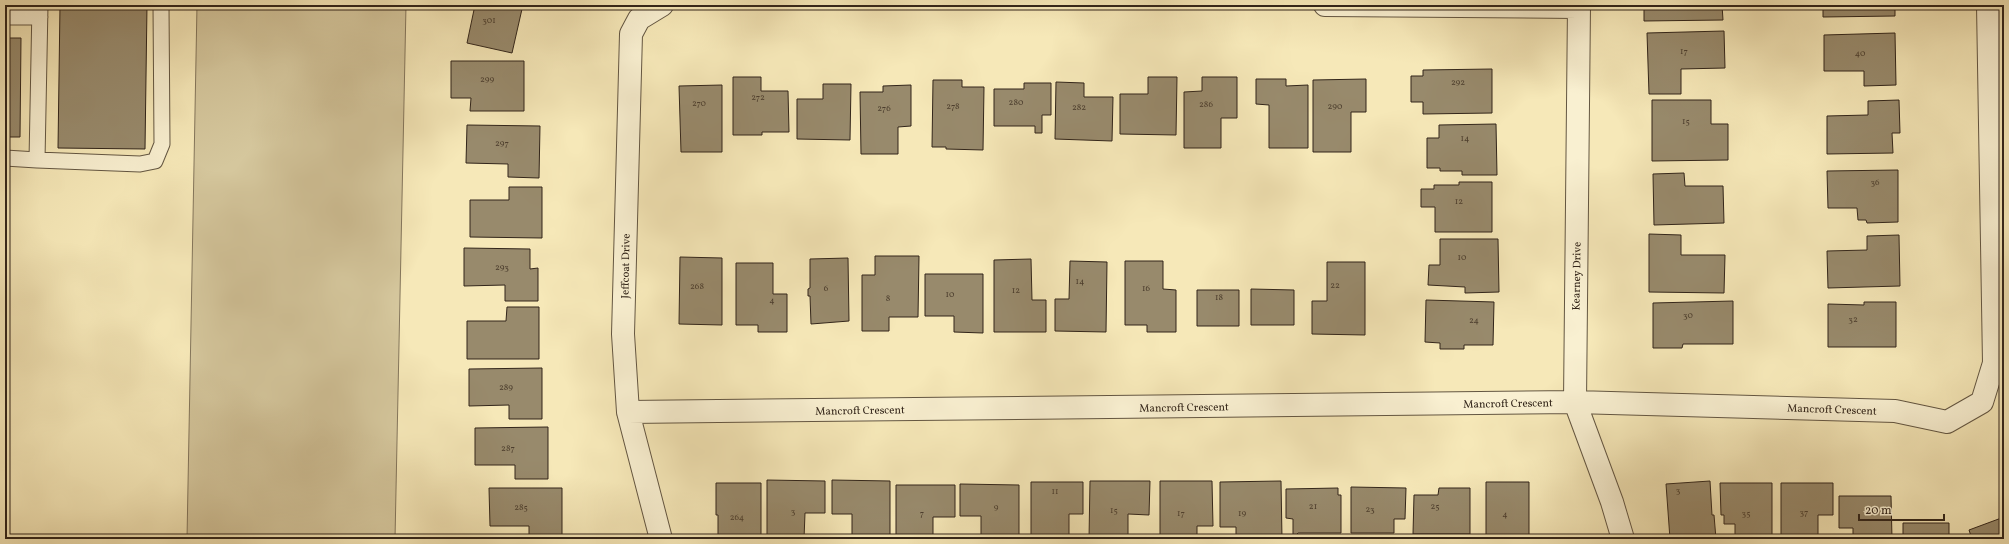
<svg xmlns="http://www.w3.org/2000/svg" width="2009" height="544" font-family="Vollkorn,serif">
  <rect width="100%" height="100%" fill="#f6e8b8"/>
  <filter id="stains"><feTurbulence type="fractalNoise" baseFrequency=".005" numOctaves="4"/><feColorMatrix values="0 0 0 0 .2 0 0 0 0 .09 0 0 0 0 .02 0 0 0 .5 -.17"/></filter>
  <radialGradient id="worn" r=".72"><stop offset=".6" stop-color="#630" stop-opacity="0"/><stop offset="1" stop-color="#630" stop-opacity=".3"/></radialGradient>
  <path fill="#d5c79d" stroke="#84765c" d="M 197,5 L 406,5 L 395,539 L 187,539 Z"/>
  <path fill="#988a6c" stroke="#32251a" d="M 60,5 L 147,5 L 145,149 L 58,148 Z
    M 475,5 L 506,5 L 522,9 L 512,53 L 467,43 Z
    M 1644,5 L 1722,5 L 1723,20 L 1644,21 Z
    M 1823,5 L 1895,5 L 1895,16 L 1823,17 Z
    M 1724,31 L 1725,68 L 1681,69 L 1681,94 L 1649,94 L 1647,33 Z
    M 1895,33 L 1896,85 L 1864,86 L 1864,71 L 1824,71 L 1824,35 Z
    M 5,38 L 21,38 L 20,137 L 5,137 Z
    M 451,61 L 524,61 L 524,111 L 470,111 L 471,98 L 451,98 Z
    M 1492,69 L 1492,113 L 1423,114 L 1423,102 L 1411,102 L 1411,76 L 1423,76 L 1423,70 Z
    M 733,77 L 761,77 L 761,91 L 788,91 L 789,132 L 762,132 L 762,135 L 733,135 Z
    M 1148,77 L 1177,77 L 1176,135 L 1120,134 L 1120,94 L 1148,94 Z
    M 1202,77 L 1237,77 L 1237,118 L 1221,118 L 1221,148 L 1184,148 L 1184,92 L 1202,91 Z
    M 1256,79 L 1286,79 L 1286,86 L 1308,85 L 1308,148 L 1269,148 L 1269,105 L 1256,104 Z
    M 1366,79 L 1366,112 L 1351,112 L 1351,152 L 1313,152 L 1313,80 Z
    M 933,80 L 962,80 L 962,87 L 984,87 L 983,150 L 946,149 L 946,147 L 932,147 Z
    M 1056,82 L 1084,83 L 1084,97 L 1113,97 L 1112,141 L 1055,139 Z
    M 1024,83 L 1051,83 L 1051,115 L 1042,115 L 1042,133 L 1035,133 L 1035,126 L 994,126 L 994,89 L 1024,89 Z
    M 823,84 L 851,84 L 850,140 L 797,139 L 797,99 L 823,99 Z
    M 722,85 L 722,152 L 681,152 L 679,86 Z
    M 911,85 L 911,126 L 898,127 L 898,154 L 861,154 L 860,92 L 883,92 L 883,86 Z
    M 1652,100 L 1711,100 L 1711,124 L 1728,124 L 1728,160 L 1652,161 Z
    M 1899,100 L 1900,133 L 1892,133 L 1893,153 L 1827,154 L 1827,116 L 1868,115 L 1868,101 Z
    M 1496,124 L 1497,175 L 1462,175 L 1462,171 L 1440,171 L 1440,168 L 1427,168 L 1427,138 L 1439,138 L 1439,125 Z
    M 467,125 L 540,126 L 539,178 L 508,177 L 508,164 L 466,163 Z
    M 1898,170 L 1898,222 L 1867,223 L 1866,220 L 1858,220 L 1857,208 L 1828,208 L 1827,171 Z
    M 1684,173 L 1685,186 L 1723,186 L 1724,223 L 1654,225 L 1653,174 Z
    M 1459,182 L 1492,182 L 1492,232 L 1435,232 L 1435,207 L 1421,207 L 1421,189 L 1434,189 L 1434,185 L 1459,185 Z
    M 509,187 L 542,187 L 542,238 L 470,237 L 470,200 L 509,200 Z
    M 1649,234 L 1681,235 L 1681,255 L 1725,255 L 1724,293 L 1649,292 Z
    M 1899,235 L 1900,286 L 1828,288 L 1827,251 L 1867,250 L 1867,236 Z
    M 1440,239 L 1498,239 L 1499,292 L 1465,293 L 1465,287 L 1428,285 L 1429,265 L 1440,265 Z
    M 464,248 L 530,249 L 530,269 L 538,268 L 538,301 L 505,301 L 505,285 L 464,286 Z
    M 875,256 L 919,256 L 918,317 L 889,317 L 889,331 L 862,331 L 862,275 L 875,275 Z
    M 680,257 L 722,258 L 722,325 L 679,324 Z
    M 848,258 L 849,321 L 811,324 L 810,296 L 808,296 L 808,289 L 810,288 L 810,259 Z
    M 1031,259 L 1032,300 L 1046,300 L 1046,332 L 994,332 L 994,260 Z
    M 1070,261 L 1107,262 L 1106,332 L 1055,331 L 1055,299 L 1069,299 Z
    M 1125,261 L 1163,261 L 1163,289 L 1176,290 L 1176,332 L 1147,332 L 1147,325 L 1125,325 Z
    M 1327,262 L 1365,262 L 1365,335 L 1312,334 L 1312,301 L 1327,301 Z
    M 736,263 L 773,263 L 773,294 L 787,294 L 787,332 L 758,332 L 758,325 L 736,325 Z
    M 925,274 L 983,274 L 983,333 L 954,332 L 954,316 L 925,316 Z
    M 1251,289 L 1294,290 L 1294,325 L 1251,325 Z
    M 1197,290 L 1239,290 L 1239,326 L 1197,326 Z
    M 1426,300 L 1494,302 L 1493,345 L 1464,345 L 1464,349 L 1440,349 L 1440,343 L 1425,342 Z
    M 1733,301 L 1733,344 L 1683,344 L 1682,348 L 1653,348 L 1653,303 Z
    M 1864,302 L 1896,302 L 1896,347 L 1828,347 L 1828,304 L 1864,305 Z
    M 507,307 L 539,307 L 539,359 L 467,359 L 467,321 L 506,321 Z
    M 542,368 L 542,419 L 509,419 L 509,405 L 469,406 L 469,369 Z
    M 548,427 L 548,479 L 515,479 L 515,465 L 475,465 L 475,428 Z
    M 767,480 L 825,481 L 825,513 L 805,513 L 804,539 L 767,539 Z
    M 832,480 L 890,481 L 890,539 L 852,539 L 852,514 L 832,514 Z
    M 1090,481 L 1150,481 L 1149,515 L 1128,514 L 1128,539 L 1089,539 Z
    M 1160,481 L 1212,481 L 1213,526 L 1197,526 L 1197,539 L 1160,539 Z
    M 1281,481 L 1282,539 L 1236,539 L 1236,527 L 1220,527 L 1220,482 Z
    M 1710,481 L 1712,515 L 1714,515 L 1716,539 L 1670,539 L 1666,484 Z
    M 1031,482 L 1083,482 L 1083,514 L 1069,514 L 1069,539 L 1031,539 Z
    M 1486,482 L 1529,482 L 1529,539 L 1486,539 Z
    M 716,483 L 761,483 L 761,539 L 718,539 L 718,515 L 716,515 Z
    M 1720,483 L 1772,483 L 1772,539 L 1735,539 L 1735,524 L 1724,524 L 1724,515 L 1721,515 Z
    M 1781,483 L 1833,483 L 1833,515 L 1818,515 L 1818,539 L 1781,539 Z
    M 960,484 L 1019,485 L 1019,539 L 981,539 L 981,516 L 960,516 Z
    M 896,485 L 955,485 L 955,517 L 933,517 L 933,539 L 896,539 Z
    M 1351,487 L 1406,488 L 1405,519 L 1394,519 L 1394,533 L 1351,533 Z
    M 489,488 L 562,488 L 562,539 L 529,539 L 529,526 L 490,526 Z
    M 1338,488 L 1338,495 L 1341,495 L 1341,533 L 1298,533 L 1293,538 L 1293,519 L 1286,518 L 1286,489 Z
    M 1439,488 L 1470,488 L 1470,534 L 1413,534 L 1414,495 L 1438,495 Z
    M 1839,496 L 1891,496 L 1892,539 L 1853,539 L 1853,528 L 1839,528 Z
    M 2004,517 L 2004,539 L 1972,539 L 1969,530 Z
    M 1903,523 L 1949,523 L 1949,539 L 1903,539 Z"/>
  <g fill="none" stroke-linecap="round" stroke-linejoin="round">
    <g stroke="#635642" stroke-width="17">
      <path id="lane" d="M 5,17 L 40,17
        M 5,158 L 37,160 L 40,5
        M 37,160 L 140,164 L 155,161 L 162,144 L 161,5"/>
    </g>
    <g stroke="#635642" stroke-width="24">
      <path id="street" d="M 1325,5 L 1578,7
        M 1579,5 L 1575,402 L 1612,502 L 1623,539
        M 628,412 L 1575,402 L 1895,411 L 1947,422 L 1982,402 L 1994,363 L 1988,5
        M 661,539 L 628,412 L 623,334 L 631,34 L 639,19 L 662,5"/>
    </g>
    <use href="#lane" stroke="#f9f0d1" stroke-width="15"/>
    <use href="#street" stroke="#f9f0d1" stroke-width="22"/>
  </g>
  <g text-anchor="middle" stroke-width="3" stroke-linejoin="round" paint-order="stroke">
    <g font-size="9" fill="#4c3e2e">
      <text x="489" y="23">301</text>
      <text x="1684" y="54">17</text>
      <text x="1860" y="56">40</text>
      <text x="487" y="82">299</text>
      <text x="1458" y="85">292</text>
      <text x="758" y="100">272</text>
      <text x="1016" y="105">280</text>
      <text x="699" y="106">270</text>
      <text x="1206" y="107">286</text>
      <text x="953" y="109">278</text>
      <text x="1335" y="109">290</text>
      <text x="1079" y="110">282</text>
      <text x="884" y="111">276</text>
      <text x="1686" y="124">15</text>
      <text x="1465" y="141">14</text>
      <text x="502" y="146">297</text>
      <text x="1875" y="185">36</text>
      <text x="1459" y="204">12</text>
      <text x="1462" y="260">10</text>
      <text x="502" y="270">293</text>
      <text x="1080" y="284">14</text>
      <text x="1335" y="288">22</text>
      <text x="697" y="289">268</text>
      <text x="826" y="291">6</text>
      <text x="1146" y="291">16</text>
      <text x="1016" y="293">12</text>
      <text x="950" y="297">10</text>
      <text x="1219" y="300">18</text>
      <text x="888" y="301">8</text>
      <text x="772" y="303">4</text>
      <text x="1688" y="318">30</text>
      <text x="1853" y="322">32</text>
      <text x="1474" y="323">24</text>
      <text x="506" y="390">289</text>
      <text x="508" y="451">287</text>
      <text x="1678" y="493">3</text>
      <text x="1055" y="494">11</text>
      <text x="1313" y="509">21</text>
      <text x="1435" y="509">25</text>
      <text x="521" y="510">285</text>
      <text x="996" y="510">9</text>
      <text x="1370" y="512">23</text>
      <text x="1114" y="513">15</text>
      <text x="793" y="514">3</text>
      <text x="1804" y="515">37</text>
      <text x="922" y="516">7</text>
      <text x="1181" y="516">17</text>
      <text x="1242" y="516">19</text>
      <text x="1746" y="516">35</text>
      <text x="1505" y="517">4</text>
      <text x="737" y="520">264</text>
    </g>
    <g font-size="11" fill="#32251a" stroke="#f9f0d1">
      <text transform="translate(625 266) rotate(-89)" y="4">Jeffcoat Drive</text>
      <text transform="translate(1576 276) rotate(-89)" y="4">Kearney Drive</text>
      <text transform="translate(1508 403) rotate(-1)" y="4">Mancroft Crescent</text>
      <text transform="translate(1184 407) rotate(-1)" y="4">Mancroft Crescent</text>
      <text transform="translate(1832 409) rotate(2)" y="4">Mancroft Crescent</text>
      <text transform="translate(860 410) rotate(-1)" y="4">Mancroft Crescent</text>
    </g>
  </g>
  <rect width="2009" height="544" fill="none" stroke="#f6e8b8" stroke-width="20"/>
  <rect x="6" y="6" width="1997" height="532" fill="none" stroke="#32251a" stroke-width="2"/>
  <rect x="10" y="10" width="1989" height="524" fill="none" stroke="#32251a"/>
  <path d="M1859 514v6h85v-6" fill="none" stroke="#32251a" stroke-width="2"/>
  <text x="1865" y="514" font-size="12" fill="#32251a" stroke="#f9f0d1" stroke-width="3" paint-order="stroke">20 m</text>
  <rect width="100%" height="100%" filter="url(#stains)"/>
  <rect width="100%" height="100%" fill="url(#worn)"/>
</svg>
